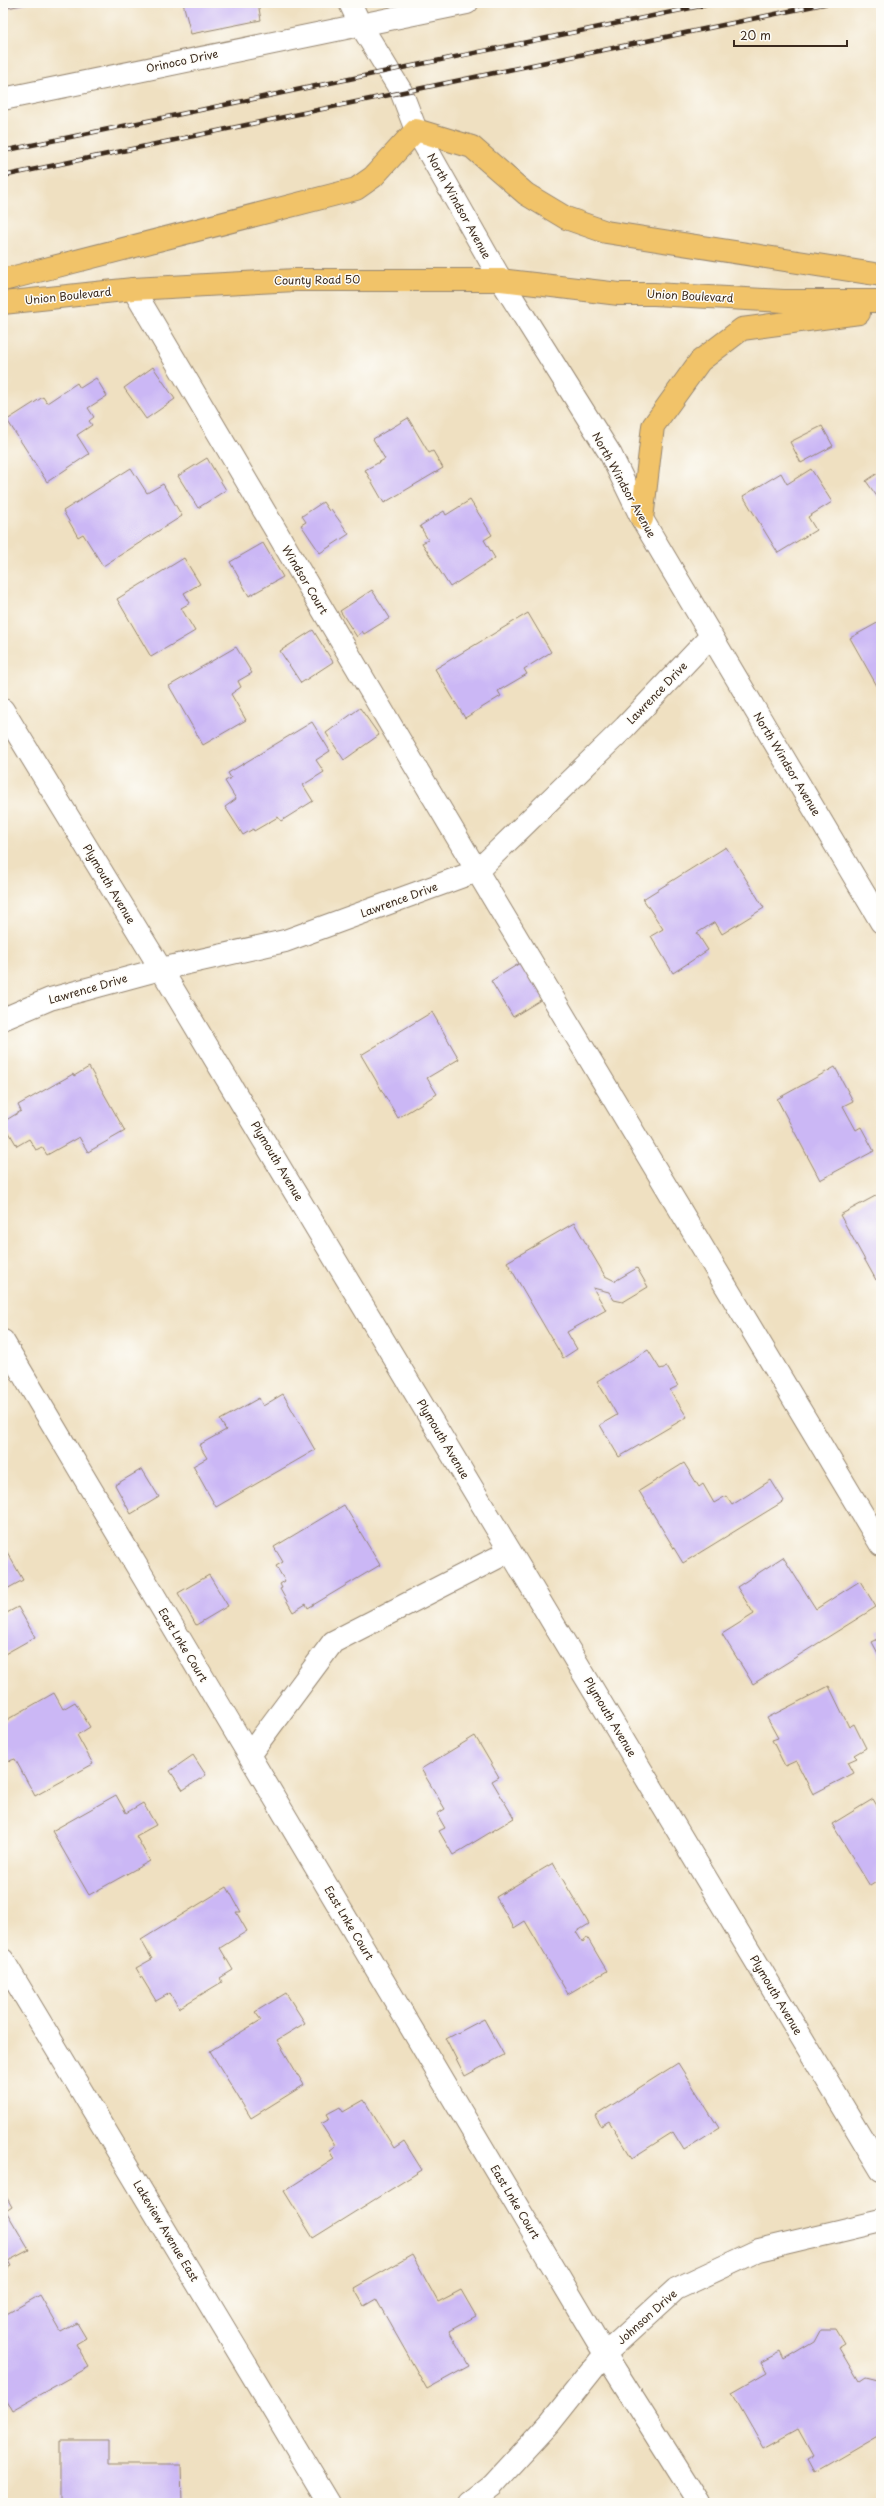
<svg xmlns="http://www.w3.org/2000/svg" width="884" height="2506" font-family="'Playpen Sans',sans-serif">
  <rect width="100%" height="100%" fill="#fdfcf7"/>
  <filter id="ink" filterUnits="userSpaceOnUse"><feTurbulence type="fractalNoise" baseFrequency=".025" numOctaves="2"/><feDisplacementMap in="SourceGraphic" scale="8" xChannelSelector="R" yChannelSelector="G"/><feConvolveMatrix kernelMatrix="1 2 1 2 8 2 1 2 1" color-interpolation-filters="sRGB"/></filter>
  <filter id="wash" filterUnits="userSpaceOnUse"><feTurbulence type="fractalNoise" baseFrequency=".012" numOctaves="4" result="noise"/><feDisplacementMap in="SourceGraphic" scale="16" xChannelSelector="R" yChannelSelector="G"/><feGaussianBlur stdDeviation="0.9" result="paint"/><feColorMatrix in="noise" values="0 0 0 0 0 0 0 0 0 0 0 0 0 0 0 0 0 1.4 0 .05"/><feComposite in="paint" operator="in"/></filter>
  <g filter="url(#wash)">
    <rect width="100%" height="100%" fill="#efe0c1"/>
    <g id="blocks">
      <path fill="#cbb7f5" d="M 3,3 L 25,3 L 26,4 L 3,9 Z
        M 183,3 L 258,3 L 261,20 L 191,34 Z
        M 153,367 L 175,399 L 146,419 L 124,388 Z
        M 96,378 L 107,396 L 88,408 L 94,417 L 89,421 L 92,425 L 77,435 L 89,454 L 47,482 L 7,420 L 43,397 L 47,403 L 77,383 L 80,388 Z
        M 408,418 L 429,453 L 433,451 L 443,468 L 384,503 L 365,470 L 385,459 L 373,439 Z
        M 822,426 L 833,446 L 801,463 L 790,442 Z
        M 207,458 L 226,490 L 198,508 L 178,476 Z
        M 131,468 L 147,493 L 163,484 L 182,516 L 103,566 L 83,534 L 78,537 L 63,511 Z
        M 811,469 L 832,502 L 808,517 L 816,530 L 778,553 L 743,496 L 781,473 L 787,484 Z
        M 881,471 L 881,502 L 866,481 Z
        M 470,500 L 492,535 L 484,540 L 495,558 L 450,587 L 422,543 L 428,540 L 420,526 L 444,511 L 446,515 Z
        M 323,502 L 329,511 L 331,509 L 349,534 L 320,553 L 301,525 L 306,522 L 302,516 Z
        M 263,543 L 283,577 L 249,596 L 230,562 Z
        M 184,558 L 200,584 L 184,593 L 190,603 L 181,608 L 195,631 L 151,657 L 117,599 Z
        M 372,590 L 390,618 L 364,634 L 362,631 L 357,637 L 340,611 Z
        M 528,613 L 551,652 L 524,669 L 527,674 L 498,691 L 501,696 L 465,718 L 435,669 Z
        M 881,621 L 881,693 L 850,638 Z
        M 313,630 L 333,662 L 301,683 L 280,651 Z
        M 236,647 L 252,673 L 238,681 L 241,687 L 231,694 L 246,720 L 203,745 L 169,686 Z
        M 360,708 L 379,735 L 344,760 L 326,733 Z
        M 312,722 L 330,751 L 316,760 L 324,772 L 303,785 L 313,801 L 281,821 L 278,817 L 254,831 L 253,829 L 243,835 L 225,807 L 236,799 L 225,781 L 231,778 L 228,773 Z
        M 726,847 L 764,908 L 722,934 L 715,922 L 697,933 L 708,950 L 673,973 L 651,936 L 663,929 L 643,899 Z
        M 525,960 L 547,996 L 513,1017 L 491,981 Z
        M 432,1012 L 459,1059 L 427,1078 L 437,1094 L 398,1118 L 361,1055 Z
        M 89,1067 L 125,1131 L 88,1152 L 79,1137 L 47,1155 L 42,1147 L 36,1150 L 29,1139 L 17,1146 L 3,1122 L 21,1111 L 18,1105 L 73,1074 L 74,1076 Z
        M 835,1067 L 853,1101 L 843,1106 L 856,1130 L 861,1127 L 874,1151 L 820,1180 L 777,1099 Z
        M 881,1193 L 881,1277 L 876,1280 L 840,1215 Z
        M 574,1223 L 605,1276 L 615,1281 L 637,1268 L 648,1287 L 623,1302 L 614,1300 L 609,1292 L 593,1288 L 606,1310 L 567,1332 L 577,1349 L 563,1358 L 507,1262 Z
        M 648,1350 L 660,1369 L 667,1367 L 678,1386 L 670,1390 L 687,1417 L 619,1457 L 600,1425 L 617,1415 L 597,1381 Z
        M 283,1394 L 315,1450 L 216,1507 L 193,1466 L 207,1458 L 199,1445 L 226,1430 L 220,1420 L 259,1398 L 263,1406 Z
        M 684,1463 L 699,1487 L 703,1484 L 714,1503 L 726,1496 L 732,1505 L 771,1480 L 784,1501 L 683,1563 L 639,1491 Z
        M 142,1469 L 159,1497 L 131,1514 L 115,1485 Z
        M 344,1505 L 380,1565 L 308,1608 L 306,1604 L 293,1612 L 280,1589 L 282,1588 L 280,1584 L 285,1581 L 276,1566 L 283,1562 L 274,1547 Z
        M 3,1545 L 23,1580 L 3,1591 Z
        M 783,1557 L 816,1609 L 860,1581 L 876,1607 L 753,1684 L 722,1634 L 754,1614 L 737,1587 Z
        M 209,1575 L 228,1606 L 196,1625 L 178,1593 Z
        M 18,1607 L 35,1637 L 3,1655 L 3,1615 Z
        M 881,1631 L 881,1659 L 872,1642 L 880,1638 L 877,1633 Z
        M 829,1686 L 849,1727 L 854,1724 L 866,1748 L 854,1755 L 857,1758 L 848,1762 L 854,1773 L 813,1794 L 796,1761 L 785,1766 L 772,1740 L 778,1738 L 767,1718 Z
        M 54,1693 L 63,1709 L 75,1702 L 90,1727 L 77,1735 L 93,1764 L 35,1796 L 15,1759 L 9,1761 L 3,1750 L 3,1722 Z
        M 475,1736 L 499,1777 L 492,1781 L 514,1818 L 453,1855 L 439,1831 L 445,1828 L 437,1814 L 445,1809 L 421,1769 Z
        M 193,1755 L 206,1775 L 183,1790 L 170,1771 Z
        M 116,1795 L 126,1813 L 143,1803 L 156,1825 L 136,1836 L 150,1861 L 89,1895 L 52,1831 Z
        M 873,1799 L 879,1809 L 881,1808 L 881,1879 L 870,1886 L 832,1824 Z
        M 553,1863 L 589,1924 L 576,1932 L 583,1943 L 587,1937 L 607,1971 L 568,1994 L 525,1921 L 514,1928 L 496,1897 Z
        M 227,1887 L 241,1912 L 236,1912 L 247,1931 L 220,1948 L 233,1970 L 220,1978 L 222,1982 L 179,2008 L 170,1993 L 156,2001 L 136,1968 L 152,1959 L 141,1940 Z
        M 286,1993 L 305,2023 L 277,2040 L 304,2085 L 251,2118 L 210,2051 L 261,2020 L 255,2012 Z
        M 484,2019 L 504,2055 L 465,2076 L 446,2039 Z
        M 678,2063 L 719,2128 L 684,2150 L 673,2132 L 632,2158 L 609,2121 L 601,2126 L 595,2116 Z
        M 364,2100 L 394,2148 L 404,2141 L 422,2170 L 313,2238 L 284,2191 L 334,2159 L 329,2150 L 335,2146 L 321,2124 L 330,2119 L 327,2114 L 340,2107 L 343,2112 Z
        M 3,2185 L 6,2190 L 3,2191 L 12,2207 L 6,2211 L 29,2250 L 8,2261 L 11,2266 L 3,2270 Z
        M 412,2255 L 438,2302 L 461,2290 L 476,2316 L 449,2331 L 469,2366 L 427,2389 L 376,2299 L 364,2306 L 354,2288 Z
        M 40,2295 L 61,2332 L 77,2323 L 86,2338 L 76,2344 L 89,2367 L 12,2410 L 3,2394 L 3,2368 L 7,2366 L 3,2359 L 3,2316 Z
        M 821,2329 L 835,2329 L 844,2344 L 839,2347 L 859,2381 L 865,2377 L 877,2380 L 881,2387 L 881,2433 L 814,2472 L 807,2459 L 813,2456 L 798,2429 L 764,2448 L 732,2392 L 767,2372 L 761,2362 L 780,2352 L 784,2360 L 814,2342 Z
        M 60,2440 L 108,2440 L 108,2465 L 181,2465 L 182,2503 L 60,2503 Z"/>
    </g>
  </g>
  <g filter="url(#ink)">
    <use href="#blocks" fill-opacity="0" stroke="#958570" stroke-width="1"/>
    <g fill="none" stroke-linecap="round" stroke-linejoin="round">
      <g stroke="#958570" stroke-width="24">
        <path id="minor" d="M 350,3 L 360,24 L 401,91 L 416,130 L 501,280 L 611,455 L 642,519 L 881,922
          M 3,99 L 467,3
          M 133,289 L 477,871 L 881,1545
          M 3,710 L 161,969 L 881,2170
          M 3,1019 L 50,999 L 161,969 L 285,941 L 477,871 L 625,727 L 711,636
          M 3,1341 L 605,2354 L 699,2503
          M 249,1755 L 333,1642 L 510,1551
          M 3,1960 L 329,2503
          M 470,2503 L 492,2486 L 550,2423 L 605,2354 L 676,2289 L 759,2250 L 881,2221"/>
      </g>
      <g stroke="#958570" stroke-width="24">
        <path id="major" d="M 3,280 L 356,189 L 373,177 L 416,130 L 472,147 L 526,194 L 566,218 L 606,232 L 881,275
          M 3,303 L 133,289 L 296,280 L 501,280 L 619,294 L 654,294 L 784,301 L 881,301
          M 642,519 L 653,426 L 700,361 L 742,329 L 859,313"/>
      </g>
      <use href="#minor" stroke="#fff" stroke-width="22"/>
      <use href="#major" stroke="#f1c369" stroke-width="22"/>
      <g stroke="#3b2a1e" stroke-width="4.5">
        <path id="rail" d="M 3,151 L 715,3
          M 3,176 L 828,3"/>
      </g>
      <use href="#rail" stroke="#fdfcf7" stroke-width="3" stroke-dasharray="9" stroke-linecap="butt"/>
    </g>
  </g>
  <g text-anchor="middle" stroke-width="3" stroke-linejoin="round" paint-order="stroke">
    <g font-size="11" fill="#3b2a1e" stroke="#fdfcf7">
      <text transform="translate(182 61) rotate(-12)" y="4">Orinoco Drive</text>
      <text transform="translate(459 206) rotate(61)" y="4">North Windsor Avenue</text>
      <text transform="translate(317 280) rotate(-1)" y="4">County Road 50</text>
      <text transform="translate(68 296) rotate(-6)" y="4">Union Boulevard</text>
      <text transform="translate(690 296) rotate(3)" y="4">Union Boulevard</text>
      <text transform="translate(624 485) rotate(61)" y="4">North Windsor Avenue</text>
      <text transform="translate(305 580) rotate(59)" y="4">Windsor Court</text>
      <text transform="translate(657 693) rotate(-46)" y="4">Lawrence Drive</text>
      <text transform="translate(787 764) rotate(59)" y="4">North Windsor Avenue</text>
      <text transform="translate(109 884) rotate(59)" y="4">Plymouth Avenue</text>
      <text transform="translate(399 900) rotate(-20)" y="4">Lawrence Drive</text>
      <text transform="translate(88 989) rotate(-16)" y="4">Lawrence Drive</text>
      <text transform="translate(277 1161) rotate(59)" y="4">Plymouth Avenue</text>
      <text transform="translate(443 1439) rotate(59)" y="4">Plymouth Avenue</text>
      <text transform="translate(183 1645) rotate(59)" y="4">East Lnke Court</text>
      <text transform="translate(610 1717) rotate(59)" y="4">Plymouth Avenue</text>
      <text transform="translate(349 1923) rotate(59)" y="4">East Lnke Court</text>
      <text transform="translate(776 1995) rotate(59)" y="4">Plymouth Avenue</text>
      <text transform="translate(515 2202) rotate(59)" y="4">East Lnke Court</text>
      <text transform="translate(166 2231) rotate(59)" y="4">Lakeview Avenue East</text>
      <text transform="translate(647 2317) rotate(-42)" y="4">Johnson Drive</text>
    </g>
  </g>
  <rect width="884" height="2506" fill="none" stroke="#fdfcf7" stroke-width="16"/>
  <path d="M734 40v6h113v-6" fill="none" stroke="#3b2a1e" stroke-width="2"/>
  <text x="740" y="40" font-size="12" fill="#3b2a1e" stroke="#fdfcf7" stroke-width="3" paint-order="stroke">20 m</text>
</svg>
